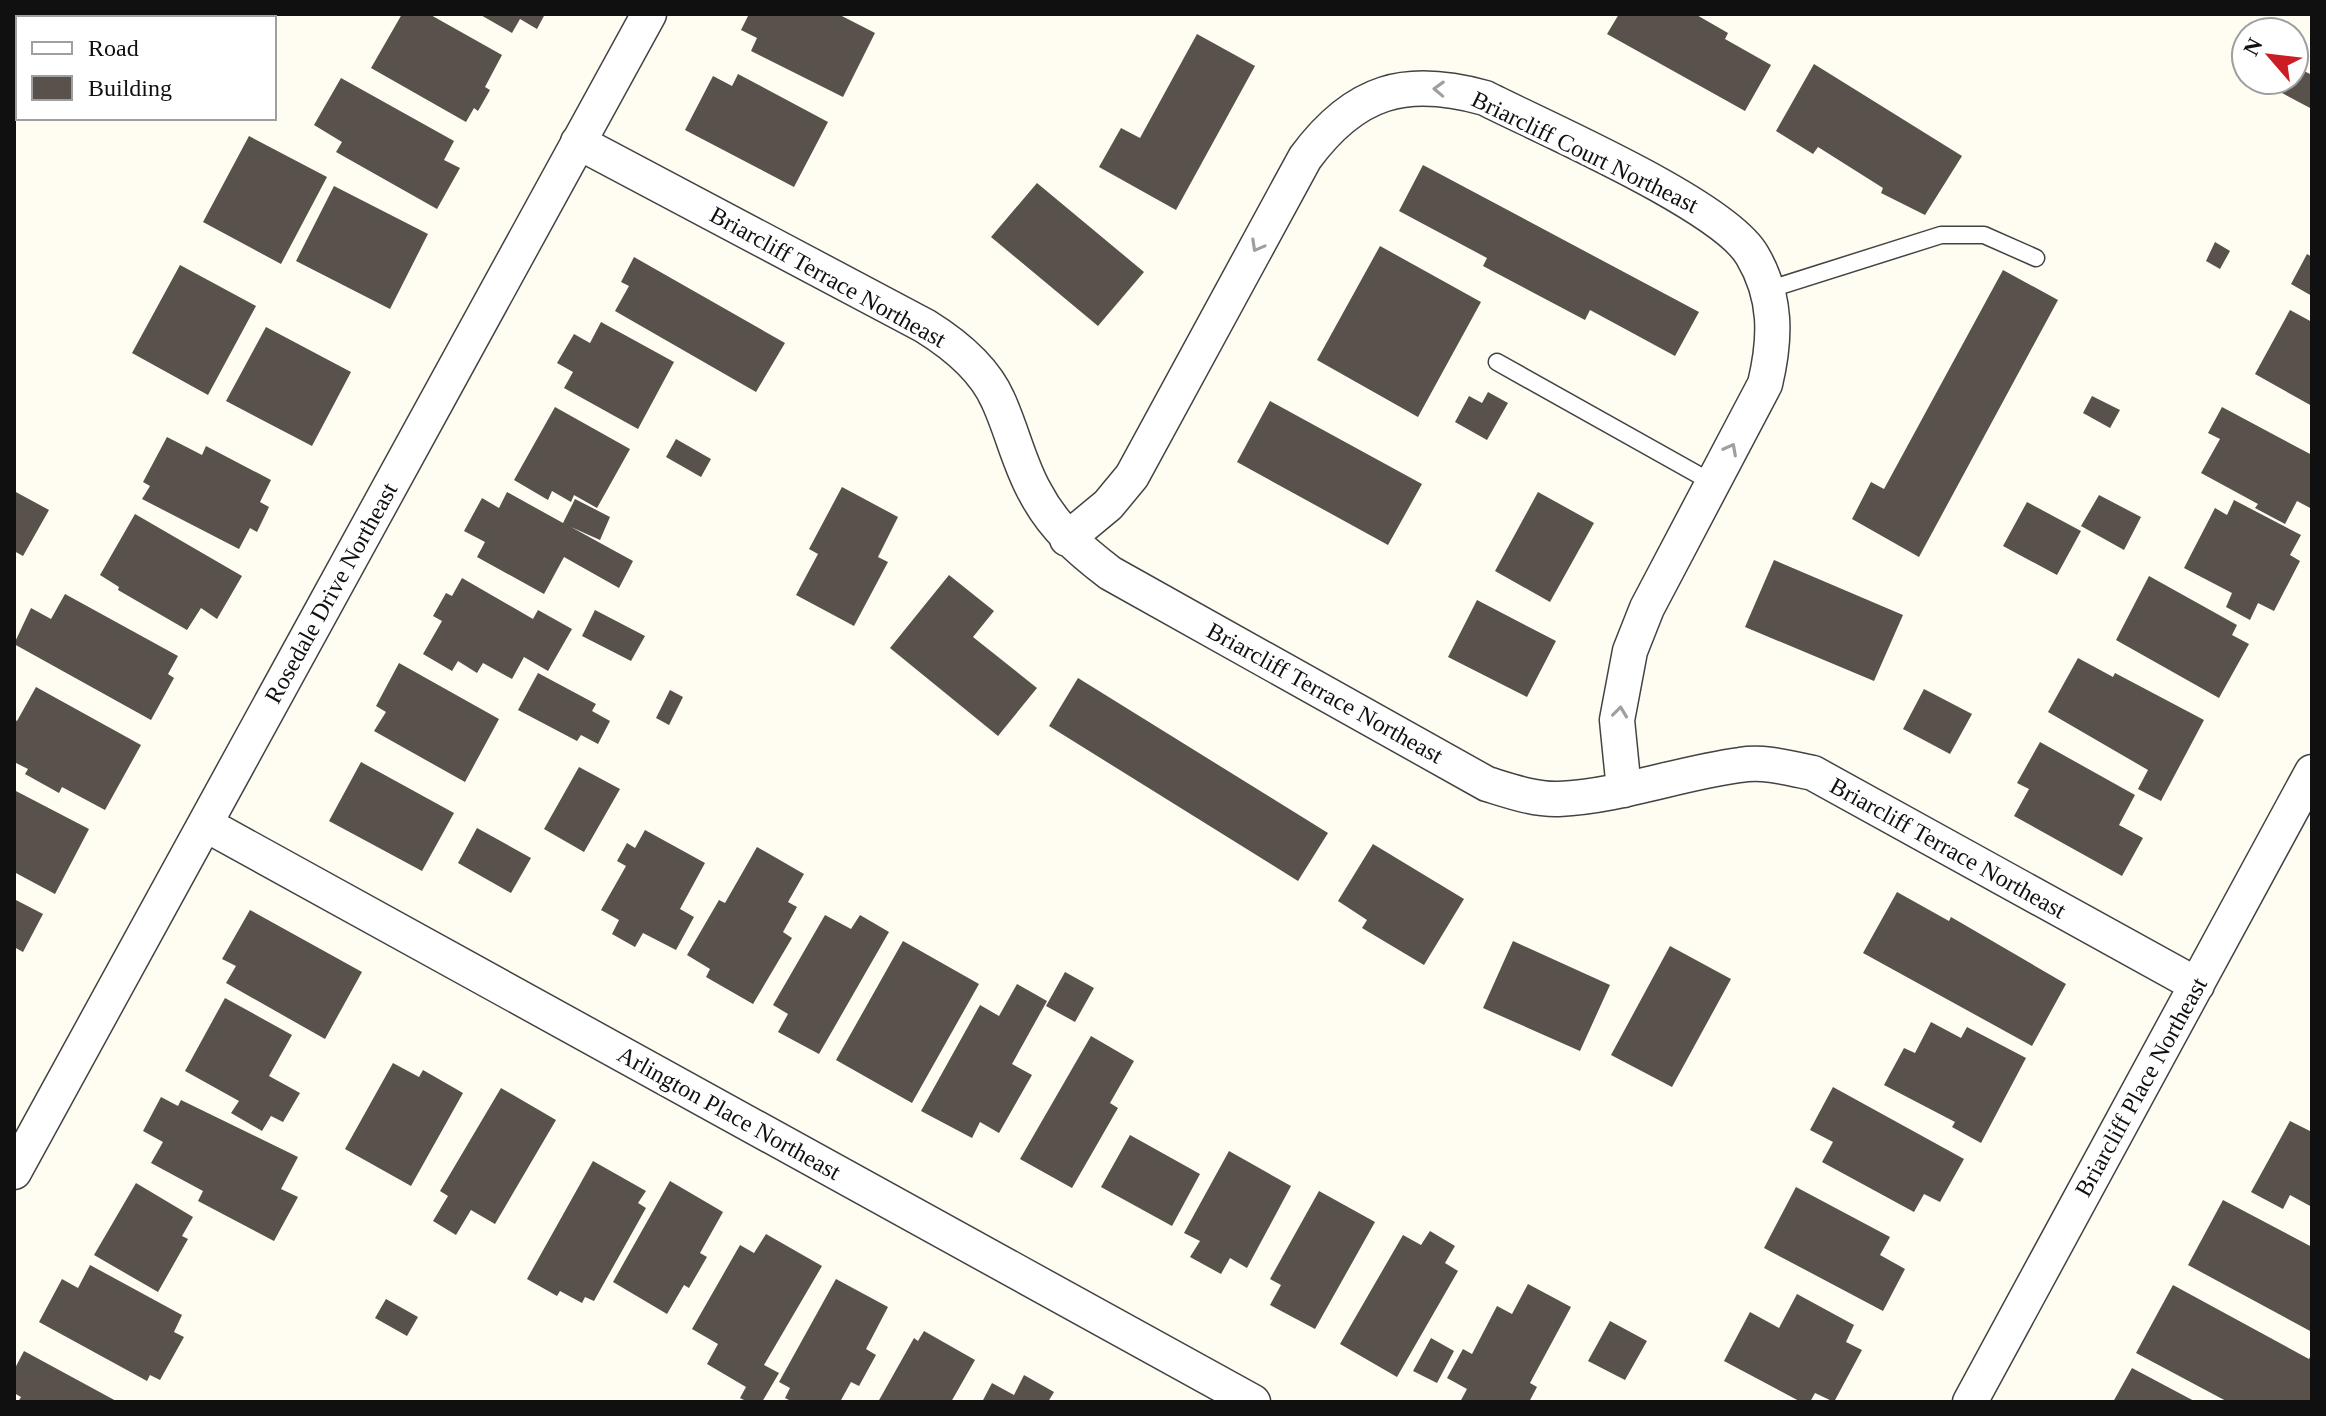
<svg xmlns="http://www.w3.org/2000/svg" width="2326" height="1416" font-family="Georgia,serif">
  <rect width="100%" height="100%" fill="#fffdf2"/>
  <path fill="#59514b" d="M 120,14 L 176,14 L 177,18 L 121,18 Z
    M 402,14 L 429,14 L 502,55 L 485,87 L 490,90 L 478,111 L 474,108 L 466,122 L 371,68 Z
    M 479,14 L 545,14 L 537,29 L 520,19 L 512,33 Z
    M 749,14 L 838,14 L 875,33 L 843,97 L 751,51 L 757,38 L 741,30 Z
    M 1619,14 L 1695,14 L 1728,33 L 1725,39 L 1771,65 L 1745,111 L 1607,34 Z
    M 1197,34 L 1255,66 L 1176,210 L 1099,167 L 1121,128 L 1140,138 Z
    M 1814,64 L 1962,156 L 1925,215 L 1881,193 L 1883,188 L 1818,147 L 1813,154 L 1776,131 Z
    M 2296,67 L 2312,75 L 2312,109 L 2282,93 L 2289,80 L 2294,80 Z
    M 738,74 L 828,122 L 794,187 L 685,130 L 713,76 L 732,86 Z
    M 341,78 L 454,141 L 444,160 L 460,168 L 437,209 L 336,152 L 342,142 L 314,125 Z
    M 249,136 L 327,177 L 281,264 L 203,222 Z
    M 1423,165 L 1699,312 L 1675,356 L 1590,310 L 1585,320 L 1483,266 L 1487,258 L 1399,211 Z
    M 1037,183 L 1144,272 L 1098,326 L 991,237 Z
    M 334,186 L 428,234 L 390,309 L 296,261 Z
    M 2215,242 L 2230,251 L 2220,269 L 2206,261 Z
    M 1380,246 L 1481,302 L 1418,417 L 1317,360 Z
    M 2307,254 L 2312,257 L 2312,296 L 2291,284 Z
    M 634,257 L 785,343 L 756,392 L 615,311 L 629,286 L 621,282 Z
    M 180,265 L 256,306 L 208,395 L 132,353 Z
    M 2003,270 L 2058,300 L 1919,557 L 1852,519 L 1871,482 L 1884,489 Z
    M 2290,310 L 2312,322 L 2312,406 L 2255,374 Z
    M 601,322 L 674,362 L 638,429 L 564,388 L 573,372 L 557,363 L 574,334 L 590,343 Z
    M 266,327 L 351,372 L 312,446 L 226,401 Z
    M 1488,392 L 1508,403 L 1487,440 L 1455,422 L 1469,396 L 1482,403 Z
    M 2092,396 L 2120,410 L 2110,428 L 2083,413 Z
    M 1270,401 L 1422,484 L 1388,545 L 1237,462 Z
    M 555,407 L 630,449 L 597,508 L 574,495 L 571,502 L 552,491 L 548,500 L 514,480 Z
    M 2222,407 L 2312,455 L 2312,509 L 2297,501 L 2285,524 L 2255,508 L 2258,504 L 2201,473 L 2220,439 L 2208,433 Z
    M 167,437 L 202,455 L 206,446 L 271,480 L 260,502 L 269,507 L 257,532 L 250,528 L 239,549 L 142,499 L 150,486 L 143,482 Z
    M 676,439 L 711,459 L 701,477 L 666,457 Z
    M 842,487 L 898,517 L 878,557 L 888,562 L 854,626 L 796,595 L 818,554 L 809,549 Z
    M 14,491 L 49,510 L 23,556 L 14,551 Z
    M 507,492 L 563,523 L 575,499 L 610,517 L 600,540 L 571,527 L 633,561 L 619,588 L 564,557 L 544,594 L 477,557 L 485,542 L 464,531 L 482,498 L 499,508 Z
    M 1538,492 L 1594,523 L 1550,602 L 1495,571 Z
    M 2099,495 L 2141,517 L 2124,550 L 2081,526 Z
    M 2234,500 L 2301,535 L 2290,555 L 2300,561 L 2274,611 L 2258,603 L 2250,620 L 2226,607 L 2232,593 L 2184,568 L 2215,508 L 2227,515 Z
    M 2027,502 L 2081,531 L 2057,575 L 2003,546 Z
    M 135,514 L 242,576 L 217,619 L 201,608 L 187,630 L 118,590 L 119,587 L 100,575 Z
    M 1774,560 L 1903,615 L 1874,681 L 1745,627 Z
    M 949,575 L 994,611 L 973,637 L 1037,688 L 998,736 L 890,648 Z
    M 2149,576 L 2237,625 L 2232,635 L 2249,644 L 2219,698 L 2116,640 Z
    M 462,578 L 533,619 L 538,610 L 572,629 L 548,671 L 524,657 L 512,679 L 483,663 L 477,673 L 458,661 L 452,671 L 423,654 L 442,621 L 433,616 L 446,593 L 452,596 Z
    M 65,594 L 178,656 L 168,674 L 174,678 L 151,720 L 14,644 L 31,608 L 51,619 Z
    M 1477,600 L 1556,641 L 1527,697 L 1448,657 Z
    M 595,610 L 645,636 L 631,661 L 582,636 Z
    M 2078,658 L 2113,677 L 2115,673 L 2204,720 L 2161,801 L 2138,789 L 2148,770 L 2048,712 Z
    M 399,663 L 499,719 L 465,782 L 374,731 L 386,712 L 376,706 Z
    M 538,673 L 596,704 L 592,711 L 610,721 L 598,744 L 581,735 L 577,741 L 518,710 Z
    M 1078,678 L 1328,833 L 1298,881 L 1049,726 Z
    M 36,687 L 141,745 L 105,810 L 62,787 L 59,793 L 25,774 L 28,769 L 14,762 L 14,719 L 17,721 Z
    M 1924,689 L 1972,714 L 1950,754 L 1903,729 Z
    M 670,690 L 683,697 L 669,725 L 656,718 Z
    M 2040,742 L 2135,795 L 2119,825 L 2143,838 L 2122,876 L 2014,816 L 2029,789 L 2017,783 Z
    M 361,762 L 454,813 L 422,871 L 329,821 Z
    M 579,767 L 620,789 L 584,852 L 544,829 Z
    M 14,790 L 89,829 L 55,894 L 14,872 Z
    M 477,828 L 531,858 L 511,893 L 458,863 Z
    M 645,830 L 705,863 L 680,909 L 694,917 L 676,950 L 643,933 L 635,947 L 612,934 L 619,920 L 601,910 L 626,866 L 617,861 L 627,843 L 635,848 Z
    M 1373,844 L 1464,899 L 1424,965 L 1362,928 L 1367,920 L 1338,901 Z
    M 757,847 L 804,874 L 788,902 L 797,907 L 783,932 L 792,938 L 753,1004 L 706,977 L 710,969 L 687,955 L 719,900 L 725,903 Z
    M 1897,892 L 1949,921 L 1951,917 L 2066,984 L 2032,1046 L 1863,953 Z
    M 14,899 L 43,914 L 23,952 L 14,947 Z
    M 250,910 L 362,972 L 325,1039 L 226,983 L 236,966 L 222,959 Z
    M 825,915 L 851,929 L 860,915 L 889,932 L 819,1054 L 778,1032 L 788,1014 L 773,1005 Z
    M 903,941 L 979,984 L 912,1103 L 836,1060 Z
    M 1513,941 L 1610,985 L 1580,1051 L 1483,1008 Z
    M 1670,946 L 1731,979 L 1672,1087 L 1611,1055 Z
    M 1065,972 L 1094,988 L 1075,1022 L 1046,1006 Z
    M 1017,984 L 1047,1001 L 1012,1064 L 1032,1075 L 999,1133 L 980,1122 L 972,1138 L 921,1111 L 980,1005 L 999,1016 Z
    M 225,998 L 292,1035 L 269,1076 L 300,1093 L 283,1122 L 271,1116 L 262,1131 L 231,1113 L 239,1101 L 185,1071 Z
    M 1931,1022 L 1961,1038 L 1967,1027 L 2026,1058 L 1981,1143 L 1952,1127 L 1955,1122 L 1884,1085 L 1904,1048 L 1915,1053 Z
    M 1091,1036 L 1134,1061 L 1110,1103 L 1118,1108 L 1072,1188 L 1020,1159 Z
    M 393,1063 L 419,1077 L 423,1070 L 463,1093 L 411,1186 L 345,1149 Z
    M 1833,1087 L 1964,1159 L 1940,1202 L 1924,1194 L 1914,1212 L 1822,1162 L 1833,1142 L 1810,1130 Z
    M 501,1088 L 556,1120 L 495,1224 L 471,1210 L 456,1235 L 433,1221 L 448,1196 L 440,1191 Z
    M 161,1097 L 178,1106 L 181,1100 L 298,1157 L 281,1189 L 298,1197 L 274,1241 L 198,1201 L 203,1191 L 151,1163 L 163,1142 L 143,1131 Z
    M 2290,1121 L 2312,1132 L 2312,1207 L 2290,1195 L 2283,1209 L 2251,1192 Z
    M 1130,1135 L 1200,1174 L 1172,1226 L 1101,1187 Z
    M 1229,1151 L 1291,1186 L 1247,1268 L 1230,1258 L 1221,1274 L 1190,1257 L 1200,1241 L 1184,1233 Z
    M 593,1161 L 646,1191 L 638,1203 L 646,1208 L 594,1301 L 585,1297 L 582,1303 L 560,1291 L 557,1296 L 527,1279 Z
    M 670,1181 L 723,1212 L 700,1253 L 707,1257 L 689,1288 L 684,1285 L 667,1314 L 613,1282 Z
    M 136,1183 L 193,1217 L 182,1236 L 188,1239 L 158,1292 L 94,1255 Z
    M 1796,1187 L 1890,1237 L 1880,1255 L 1905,1269 L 1883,1311 L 1764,1248 Z
    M 1319,1191 L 1375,1222 L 1315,1329 L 1270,1305 L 1281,1285 L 1270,1279 Z
    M 2223,1200 L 2312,1247 L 2312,1332 L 2188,1265 Z
    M 1430,1231 L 1455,1246 L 1445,1263 L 1458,1271 L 1397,1377 L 1340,1344 L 1403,1235 L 1421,1245 Z
    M 766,1234 L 822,1266 L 764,1365 L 779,1373 L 762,1402 L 748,1402 L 740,1398 L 746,1387 L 707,1364 L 718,1344 L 692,1329 L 740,1245 L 754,1253 Z
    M 90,1265 L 182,1315 L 174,1332 L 184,1337 L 160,1380 L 150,1375 L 147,1381 L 39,1322 L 62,1279 L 78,1288 Z
    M 836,1279 L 888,1307 L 866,1349 L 876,1355 L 859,1386 L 851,1382 L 840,1402 L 793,1402 L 785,1398 L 790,1388 L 779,1382 Z
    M 1528,1284 L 1571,1307 L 1530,1383 L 1537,1387 L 1529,1402 L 1460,1402 L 1467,1389 L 1447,1378 L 1463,1349 L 1472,1354 L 1497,1306 L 1512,1314 Z
    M 2173,1285 L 2309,1359 L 2312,1353 L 2312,1402 L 2228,1402 L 2136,1353 Z
    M 1797,1294 L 1854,1325 L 1846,1342 L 1862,1350 L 1834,1402 L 1815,1393 L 1810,1402 L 1801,1402 L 1724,1361 L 1750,1312 L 1779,1328 Z
    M 386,1299 L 418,1317 L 407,1336 L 375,1318 Z
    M 1610,1321 L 1647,1341 L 1625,1380 L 1588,1361 Z
    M 924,1331 L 975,1360 L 951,1402 L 878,1402 L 914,1338 L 918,1341 Z
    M 1431,1338 L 1454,1351 L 1437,1383 L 1413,1371 Z
    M 24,1351 L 118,1402 L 18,1402 L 21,1397 L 14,1393 L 14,1370 Z
    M 2132,1368 L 2196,1402 L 2113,1402 Z
    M 1024,1375 L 1054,1392 L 1048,1402 L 982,1402 L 992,1383 L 1014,1395 Z"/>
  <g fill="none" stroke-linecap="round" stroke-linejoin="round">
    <g stroke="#434343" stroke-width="19">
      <path id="service" d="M 1767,290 L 1941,235 L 1984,235 L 2036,258
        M 1497,362 L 1713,483"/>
    </g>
    <g stroke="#434343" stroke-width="37">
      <path id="minor" d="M 578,142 L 925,326 C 954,344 984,368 998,400 C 1012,430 1019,464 1035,492 C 1053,527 1080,550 1110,573 L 1487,784 C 1510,791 1535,800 1559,799 C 1621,796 1679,773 1740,765 C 1764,761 1789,768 1813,773 L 2197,985
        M 1067,539 L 1108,505 L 1132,476 L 1305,158 C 1355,90 1406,76 1485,98 C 1544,128 1723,205 1752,255 C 1777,297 1776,338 1765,384 L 1647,608 L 1630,651 L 1617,720 L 1624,790
        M 205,824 L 1253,1402
        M 14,1172 L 649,14
        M 1970,1402 L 2312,772"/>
    </g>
    <use href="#service" stroke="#fff" stroke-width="16"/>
    <use href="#minor" stroke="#fff" stroke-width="34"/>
  </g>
  <defs><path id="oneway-chevron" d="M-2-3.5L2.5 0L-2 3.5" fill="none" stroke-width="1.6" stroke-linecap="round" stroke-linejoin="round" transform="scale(2)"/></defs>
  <g stroke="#9f9f9f">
    <use href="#oneway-chevron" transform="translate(1439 89) rotate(-178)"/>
    <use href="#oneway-chevron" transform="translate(1257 246) rotate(119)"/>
    <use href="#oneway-chevron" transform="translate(1731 449) rotate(-62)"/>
    <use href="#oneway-chevron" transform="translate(1620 712) rotate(-83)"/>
  </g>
  <g text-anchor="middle" stroke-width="8" stroke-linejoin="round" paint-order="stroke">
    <g font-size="24" fill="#101010" stroke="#fff">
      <text transform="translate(1585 152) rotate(26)" y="8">Briarcliff Court Northeast</text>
      <text transform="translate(828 277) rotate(29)" y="8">Briarcliff Terrace Northeast</text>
      <text transform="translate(331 593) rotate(-61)" y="8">Rosedale Drive Northeast</text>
      <text transform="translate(1325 693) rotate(29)" y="8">Briarcliff Terrace Northeast</text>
      <text transform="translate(1948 848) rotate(29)" y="8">Briarcliff Terrace Northeast</text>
      <text transform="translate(2141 1087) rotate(-61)" y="8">Briarcliff Place Northeast</text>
      <text transform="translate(729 1113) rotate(29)" y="8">Arlington Place Northeast</text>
    </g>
  </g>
  <rect width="2326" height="1416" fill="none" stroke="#101010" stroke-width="32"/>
  <rect x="16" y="16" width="260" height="104" fill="#ffffff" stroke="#9f9f9f" stroke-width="2"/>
  <rect x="32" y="42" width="40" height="12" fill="#ffffff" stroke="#9f9f9f" stroke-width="2"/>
  <text x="88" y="56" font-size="24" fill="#101010">Road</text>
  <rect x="32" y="76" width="40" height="24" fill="#59514b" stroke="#9f9f9f" stroke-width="2"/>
  <text x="88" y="96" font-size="24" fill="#101010">Building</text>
  <g transform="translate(2270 56) rotate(298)"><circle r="38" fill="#ffffff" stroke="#9f9f9f" stroke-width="2"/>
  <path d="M0-6L14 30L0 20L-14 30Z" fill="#ca1d24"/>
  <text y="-12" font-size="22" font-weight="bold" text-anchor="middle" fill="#101010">N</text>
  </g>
</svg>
